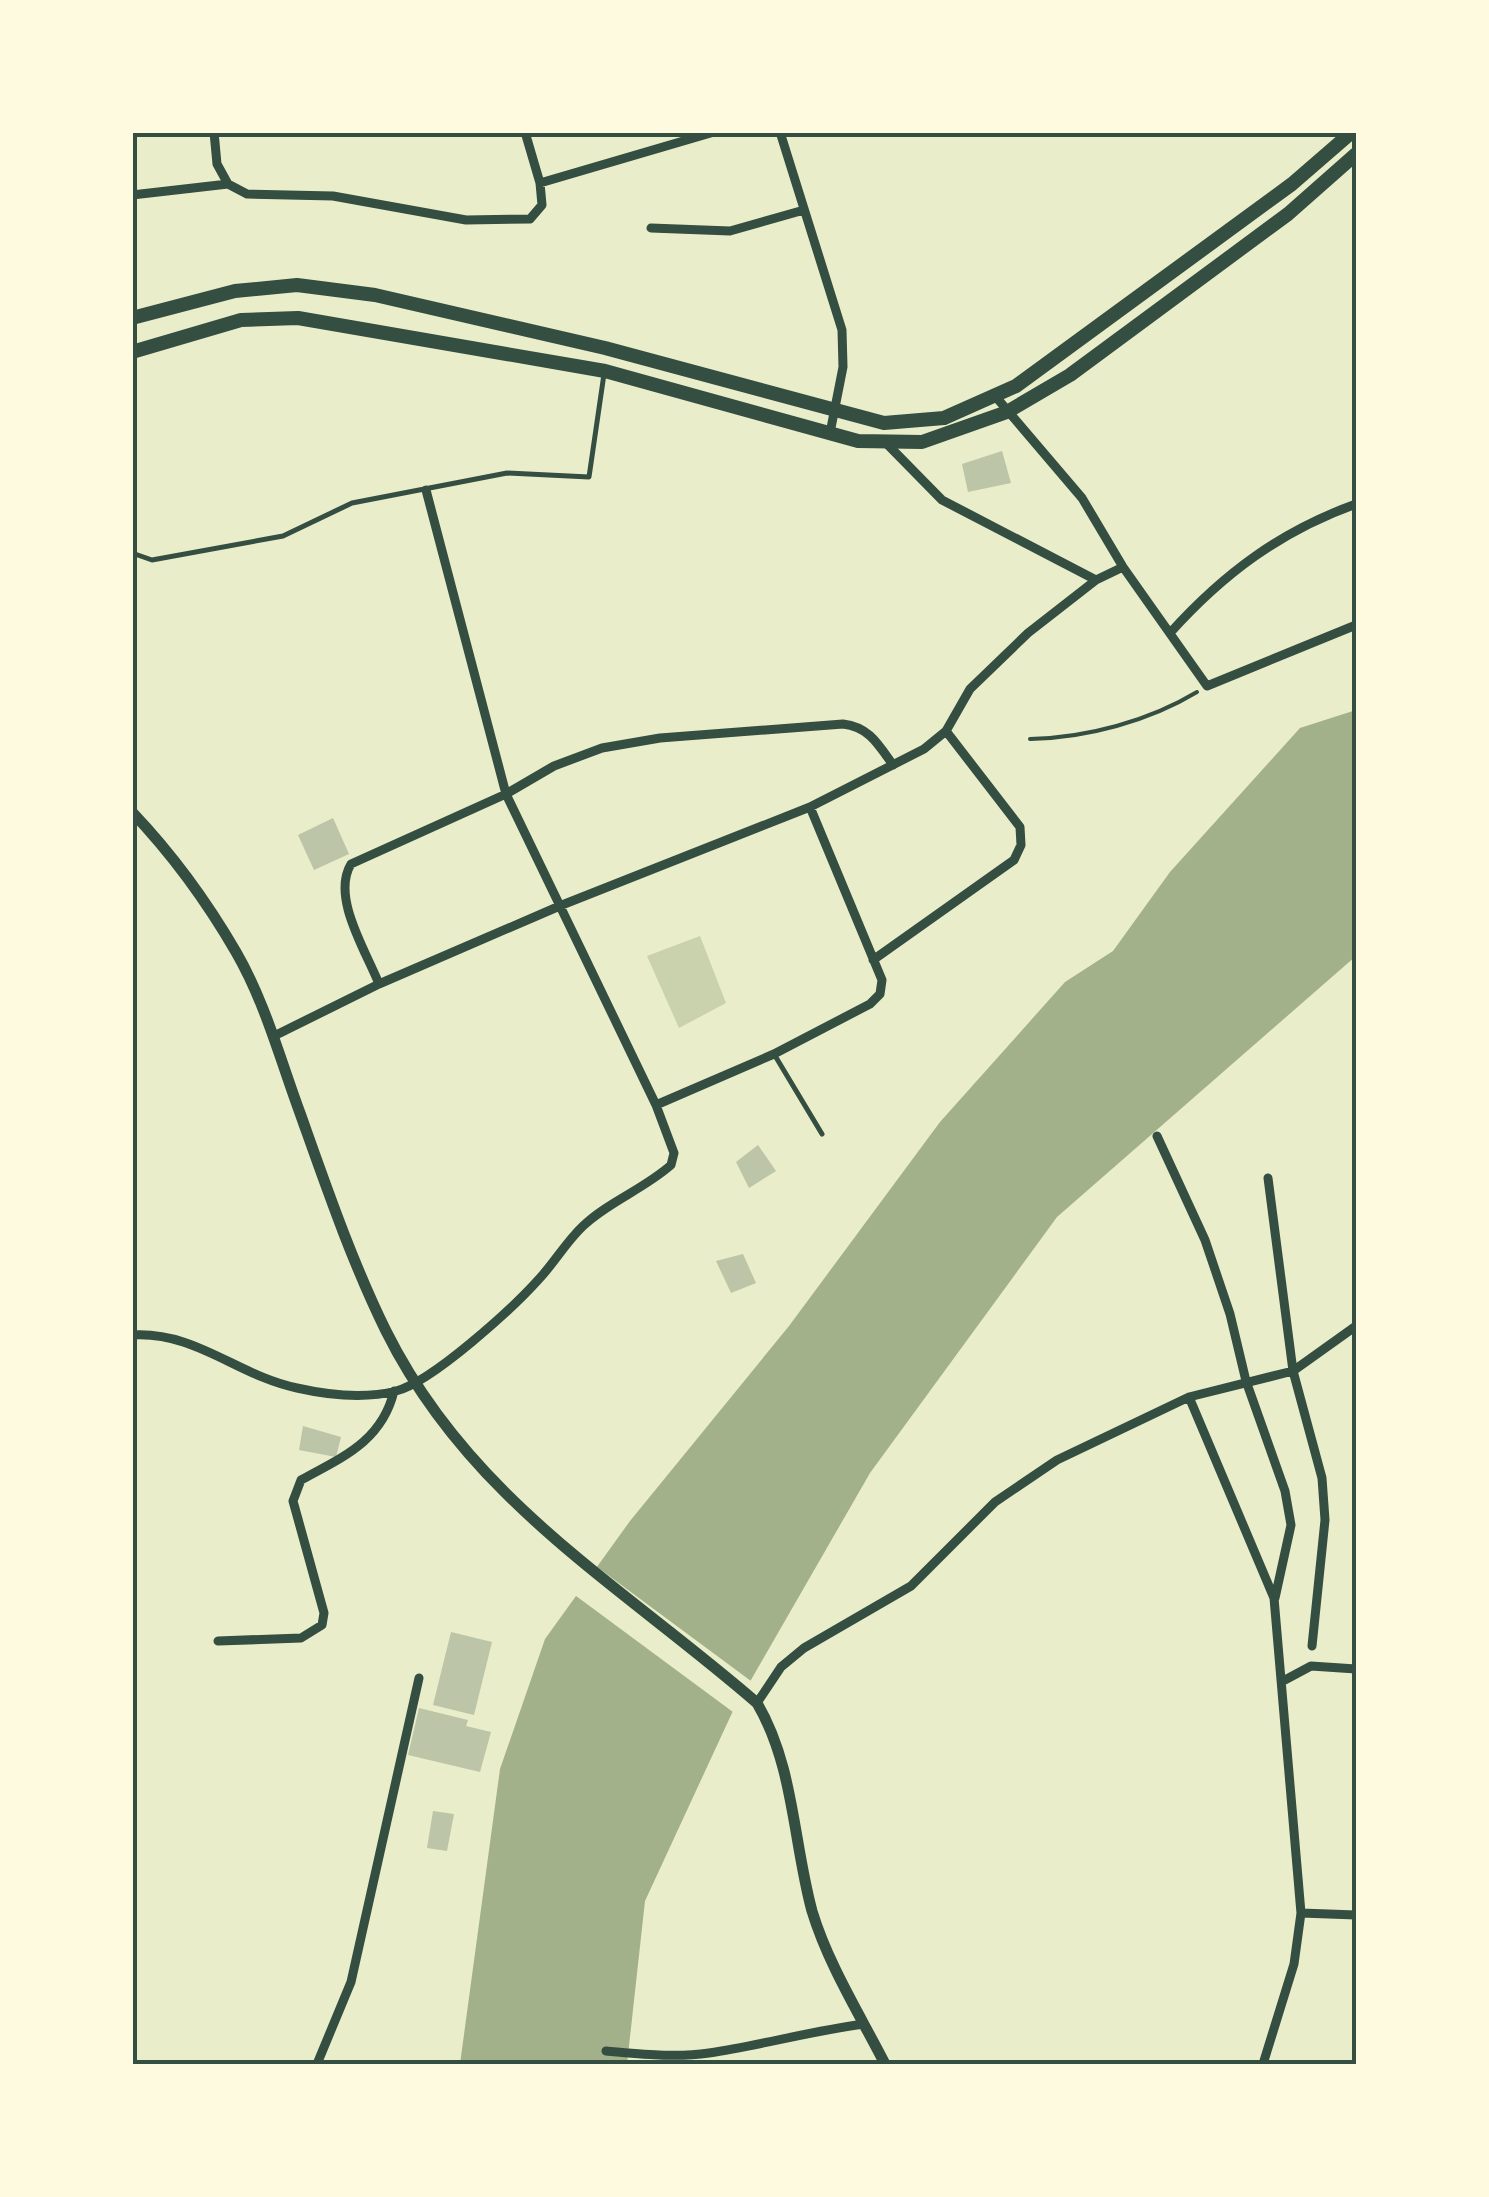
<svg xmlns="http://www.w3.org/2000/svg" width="1489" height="2197" font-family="'Source Sans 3',sans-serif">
  <rect width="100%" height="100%" fill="#e9edc9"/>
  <path fill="#cad2ad" d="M 700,936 L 726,1003 L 679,1028 L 647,956 Z"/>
  <path fill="#a3b18a" d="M 1356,710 L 1356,956 L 1057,1217 L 870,1473 L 732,1713 L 645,1901 L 627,2064 L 460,2064 L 500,1769 L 545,1639 L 630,1521 L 789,1326 L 940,1122 L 1065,982 L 1113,951 L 1170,872 L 1300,728 Z"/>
  <path fill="#e9edc9" d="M 593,1564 L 755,1684 L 737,1715 L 572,1593 Z"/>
  <path fill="#bcc5a7" d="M 1002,451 L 1011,483 L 968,492 L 962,464 Z
    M 333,818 L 349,854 L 314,870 L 298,835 Z
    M 758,1145 L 776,1171 L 749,1188 L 736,1162 Z
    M 743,1254 L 756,1283 L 731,1293 L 716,1261 Z
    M 303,1426 L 341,1437 L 336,1457 L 299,1450 Z
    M 451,1632 L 492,1642 L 474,1715 L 433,1705 Z
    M 419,1708 L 468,1720 L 466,1726 L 491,1732 L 480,1772 L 408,1755 Z
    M 433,1811 L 454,1814 L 447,1851 L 427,1848 Z"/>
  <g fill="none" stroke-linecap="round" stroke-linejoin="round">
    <path stroke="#344e41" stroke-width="4" d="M 1030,739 C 1086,738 1149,721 1197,692"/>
    <path stroke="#344e41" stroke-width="5" d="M 132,553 L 152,560 L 283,536 L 352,503 L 507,473 L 589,477 L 604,374
      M 774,1054 L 822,1134"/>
    <path stroke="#344e41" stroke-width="9" d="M 214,132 L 217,164 L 228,184
      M 780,132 L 842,330 L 843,367 L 830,433
      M 540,183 L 714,132
      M 132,195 L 228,184 L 247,194 L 333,196 L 466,220 L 530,219 L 542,205 L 540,183 L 525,132
      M 651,228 L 730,231 L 804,210
      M 996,397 L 1082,498 L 1123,567 L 1207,686 L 1356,625
      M 887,444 L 942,500 L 1096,580
      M 426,490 L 506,794 L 656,1105 L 774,1054 L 870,1004 L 880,994 L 882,980 L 810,807
      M 1170,633 C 1224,573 1281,531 1356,504
      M 873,960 L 1014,860 L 1021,845 L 1020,827 L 946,731
      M 379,984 C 366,951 331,897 351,864 L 506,794 L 554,766 L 602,748 L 660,738 L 843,724 C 869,727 878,744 893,765
      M 274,1036 L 379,984 L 562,905 L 810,807 L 924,749 L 946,731 L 970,689 L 1028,633 L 1096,580 L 1123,567
      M 1157,1136 L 1205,1240 L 1230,1314 L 1246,1381 L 1285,1491 L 1291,1525 L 1275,1598
      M 1268,1178 L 1293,1371 L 1322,1478 L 1325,1520 L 1312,1646
      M 132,1335 C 196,1331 238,1376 297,1388 C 328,1395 365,1399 396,1391 C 432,1382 513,1308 539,1279 C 555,1262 566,1242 583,1226 C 608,1202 644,1189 671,1165 L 674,1153 L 656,1105
      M 1189,1397 L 1274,1598 L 1301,1913 L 1294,1964 L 1263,2064
      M 218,1641 L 301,1638 L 322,1625 L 324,1613 L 293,1501 L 301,1480 C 343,1457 382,1441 394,1391
      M 1283,1681 L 1311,1666 L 1356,1669
      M 757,1703 L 781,1667 L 804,1648 L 911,1586 L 995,1502 L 1057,1460 L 1189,1397 L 1293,1371 L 1356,1326
      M 1301,1913 L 1356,1915
      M 606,2051 C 641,2054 675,2058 709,2053 C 761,2045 812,2031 864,2024
      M 317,2064 L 351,1982 L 419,1678"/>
    <path stroke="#344e41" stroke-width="11" d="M 132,812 C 172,854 207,902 236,952 C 265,1002 280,1059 300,1113 C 326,1186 352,1262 386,1331 C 470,1500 621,1585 757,1703 C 794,1766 793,1841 812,1911 C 828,1964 860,2015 885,2064"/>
    <path stroke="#344e41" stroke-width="14" d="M 132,318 L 235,291 L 297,285 L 375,295 L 605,348 L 884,423 L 944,418 L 1016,386 L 1292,184 L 1352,132
      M 132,352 L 241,320 L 298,318 L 605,371 L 858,441 L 922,442 L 1007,412 L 1070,375 L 1288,214 L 1356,154"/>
  </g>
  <rect width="1489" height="2197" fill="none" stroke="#fefae0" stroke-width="270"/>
  <rect x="135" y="135" width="1219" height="1927" fill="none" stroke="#344e41" stroke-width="4"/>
</svg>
